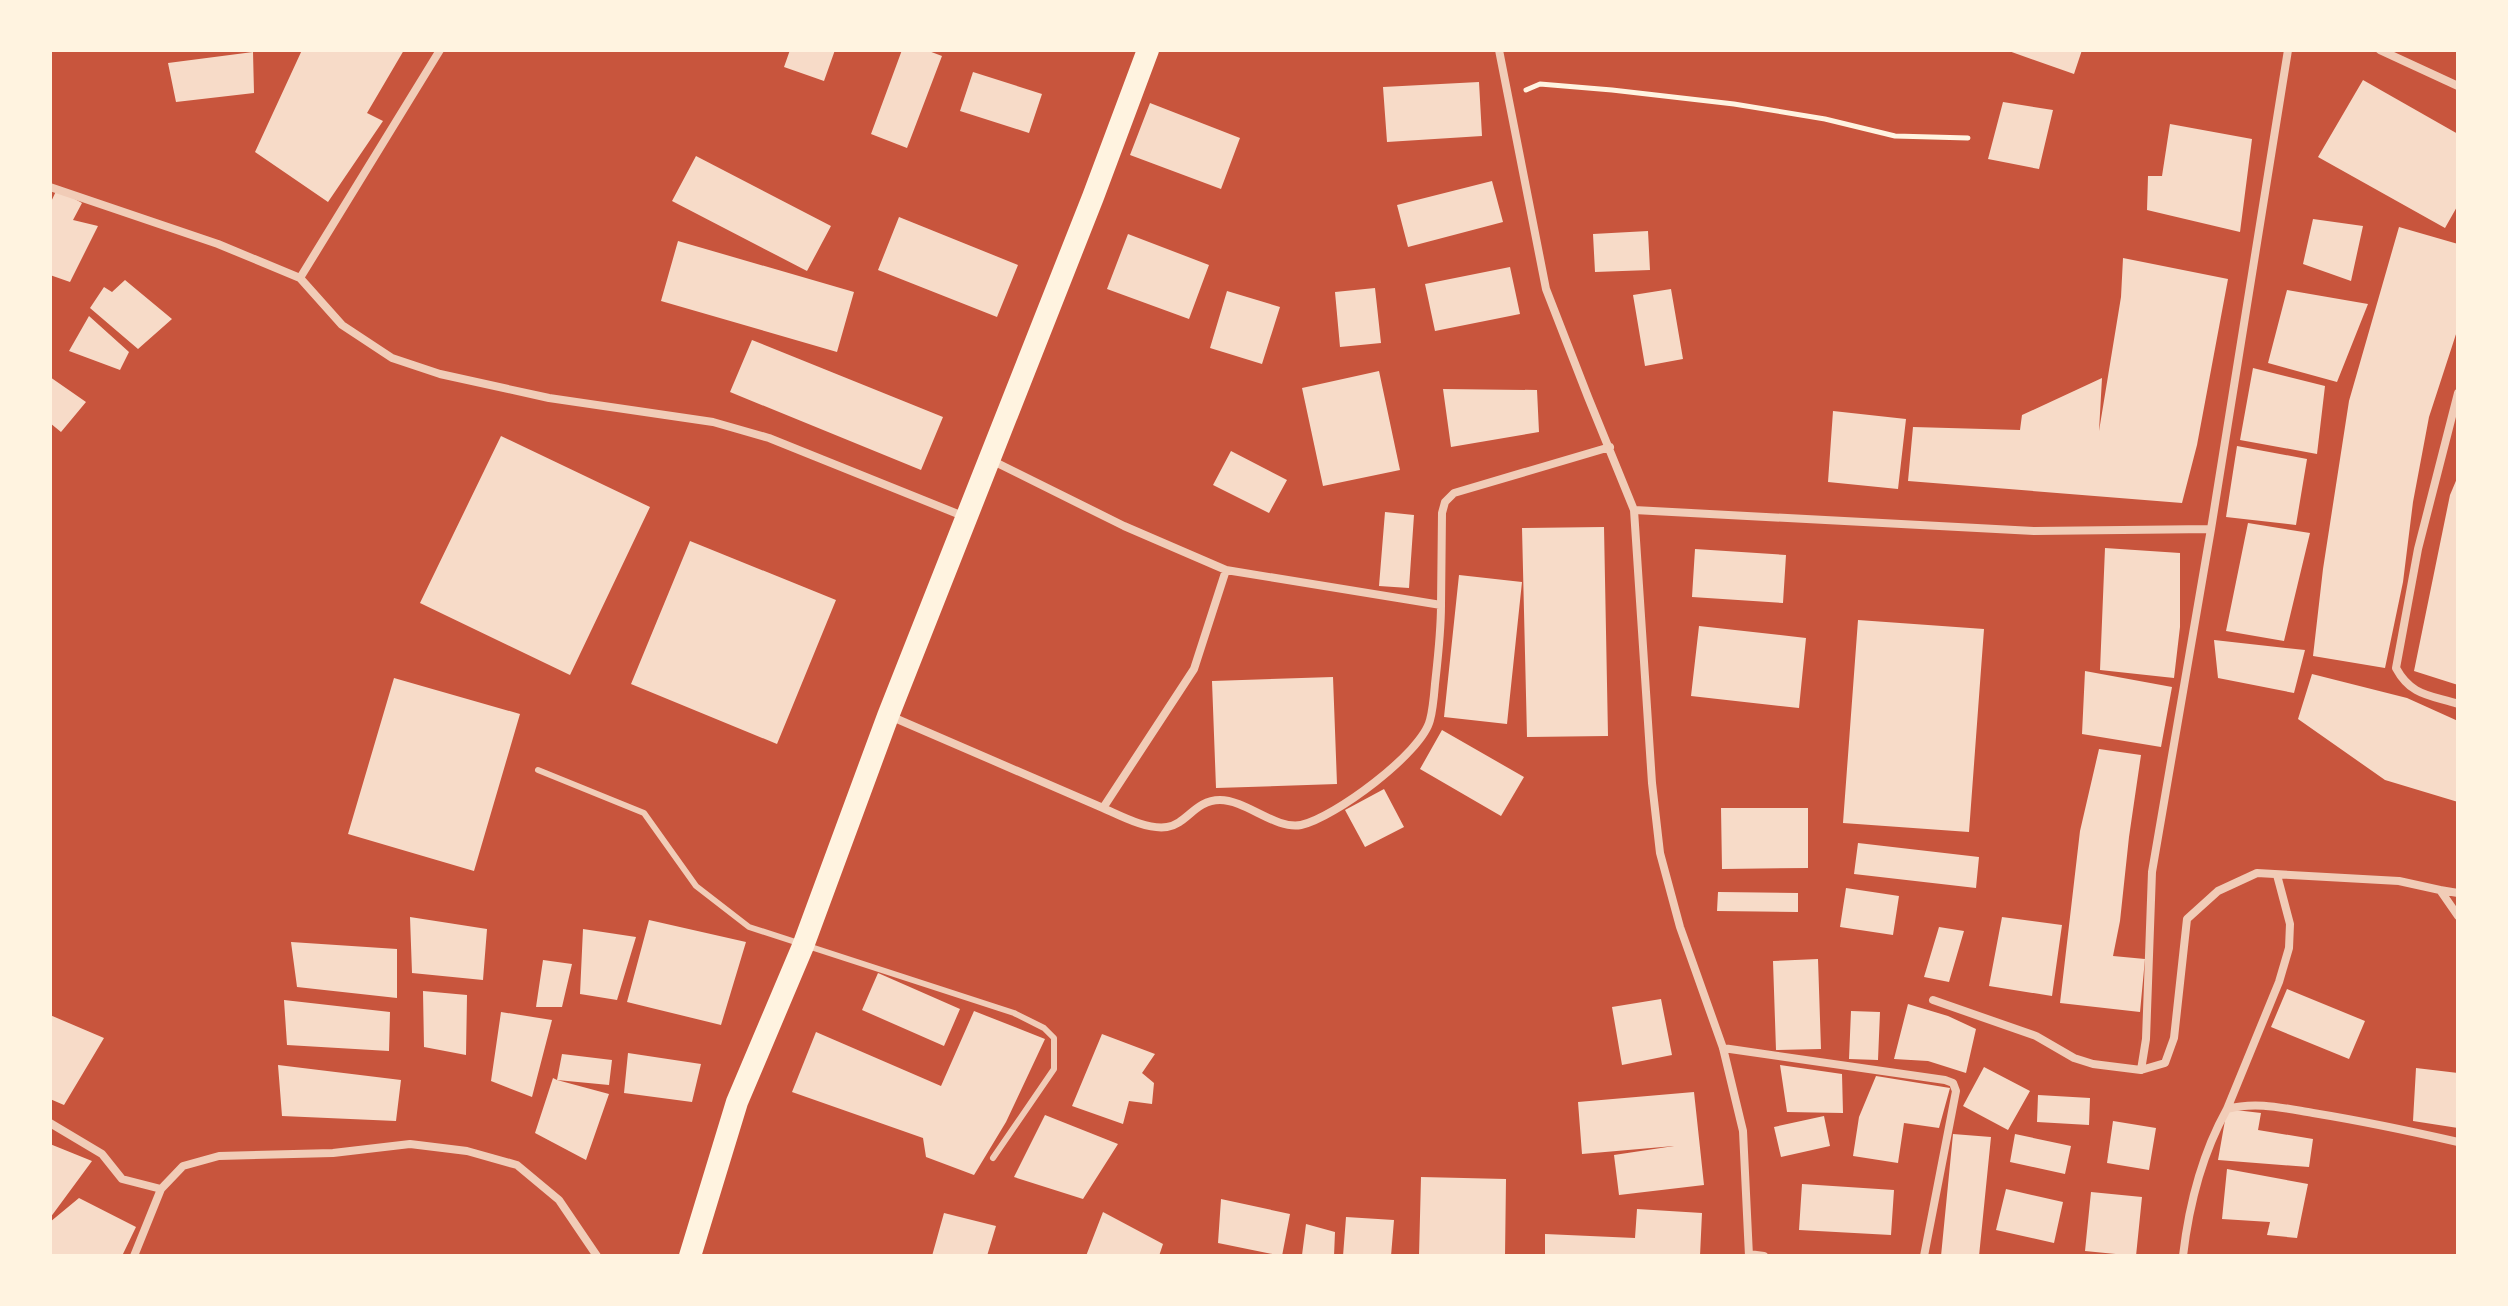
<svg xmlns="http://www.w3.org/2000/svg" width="2508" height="1306" font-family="Cabin,sans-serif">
  <rect width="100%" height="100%" fill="#c8553d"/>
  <path fill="#f7dbc8" d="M 302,50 L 404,50 L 367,113 L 383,121 L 328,202 L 255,152 Z
    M 790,50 L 835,50 L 824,81 L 784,67 Z
    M 902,50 L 926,50 L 942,56 L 907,148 L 871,134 Z
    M 2006,50 L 2082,50 L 2074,74 Z
    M 253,52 L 254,93 L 176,102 L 168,63 Z
    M 973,72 L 1042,94 L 1029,133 L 960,111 Z
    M 2363,80 L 2458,134 L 2458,205 L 2445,228 L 2318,157 Z
    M 1479,82 L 1482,136 L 1387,142 L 1383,87 Z
    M 2003,102 L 2053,110 L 2039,169 L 1988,159 Z
    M 1150,103 L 1240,138 L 1221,189 L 1130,155 Z
    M 2170,124 L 2252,139 L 2240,232 L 2147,210 L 2148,176 L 2162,176 Z
    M 696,156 L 831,226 L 807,271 L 672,201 Z
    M 1492,181 L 1503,222 L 1408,247 L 1397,205 Z
    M 57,189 L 82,203 L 73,220 L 98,226 L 70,282 L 50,275 L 50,204 Z
    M 899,217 L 1018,265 L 997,317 L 878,270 Z
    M 2313,219 L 2363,226 L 2351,281 L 2303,264 Z
    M 2399,227 L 2458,244 L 2458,328 L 2429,417 L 2413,502 L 2403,582 L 2385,668 L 2313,656 L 2323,569 L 2349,401 Z
    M 1648,231 L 1650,270 L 1595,272 L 1593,234 Z
    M 1128,234 L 1209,265 L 1189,319 L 1107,289 Z
    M 678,241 L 854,292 L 837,352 L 661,301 Z
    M 2123,258 L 2228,279 L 2197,445 L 2182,503 L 1908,481 L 1913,427 L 2020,430 L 2022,415 L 2102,378 L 2099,431 L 2121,297 Z
    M 1510,267 L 1520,314 L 1435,331 L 1425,284 Z
    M 125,280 L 172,319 L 138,349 L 90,308 L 104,287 L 112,292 Z
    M 1375,288 L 1381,343 L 1340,347 L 1335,292 Z
    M 1671,289 L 1683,359 L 1645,366 L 1633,295 Z
    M 2287,290 L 2368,304 L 2337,382 L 2268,363 Z
    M 1227,291 L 1280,307 L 1262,364 L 1210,348 Z
    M 89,316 L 129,352 L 120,370 L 69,351 Z
    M 752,340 L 943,417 L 921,470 L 730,392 Z
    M 2253,368 L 2325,386 L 2317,454 L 2240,440 Z
    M 1379,371 L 1400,470 L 1323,486 L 1302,388 Z
    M 50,377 L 86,402 L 61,432 L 50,423 Z
    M 1443,389 L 1537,390 L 1539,432 L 1451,447 Z
    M 1833,411 L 1906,419 L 1898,489 L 1828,482 Z
    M 501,436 L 650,507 L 570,675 L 420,603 Z
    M 2237,446 L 2307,459 L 2296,525 L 2226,517 Z
    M 1231,451 L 1287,480 L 1269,513 L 1213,485 Z
    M 2458,476 L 2458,685 L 2414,671 L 2450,495 Z
    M 1385,512 L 1414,515 L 1409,588 L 1379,586 Z
    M 2248,523 L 2310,533 L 2284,641 L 2226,631 Z
    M 1604,527 L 1608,736 L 1527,737 L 1522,528 Z
    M 690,541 L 836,600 L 777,744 L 631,684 Z
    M 2105,548 L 2180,553 L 2180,627 L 2174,678 L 2100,670 Z
    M 1695,549 L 1786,555 L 1783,603 L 1692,597 Z
    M 1459,575 L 1522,582 L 1507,724 L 1444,717 Z
    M 1858,620 L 1984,629 L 1969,832 L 1843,823 Z
    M 1699,626 L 1806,638 L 1799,708 L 1691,696 Z
    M 2214,640 L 2305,650 L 2294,693 L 2218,678 Z
    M 2085,671 L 2172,687 L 2161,747 L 2082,734 Z
    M 2312,674 L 2407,698 L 2458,721 L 2458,802 L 2385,780 L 2298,719 Z
    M 1333,677 L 1337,784 L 1216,788 L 1212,681 Z
    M 394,678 L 520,714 L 474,871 L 348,834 Z
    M 1442,730 L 1524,777 L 1501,816 L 1420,769 Z
    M 2099,749 L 2141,755 L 2129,837 L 2120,921 L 2113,956 L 2145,959 L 2140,1012 L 2060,1003 L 2080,831 Z
    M 1384,789 L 1404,827 L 1365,847 L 1345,810 Z
    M 1721,808 L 1808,808 L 1808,868 L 1722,869 Z
    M 1858,843 L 1979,857 L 1976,888 L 1854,874 Z
    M 1846,888 L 1899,896 L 1893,935 L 1840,927 Z
    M 1718,892 L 1798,893 L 1798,912 L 1717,911 Z
    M 410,917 L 487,929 L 483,980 L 412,973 Z
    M 2002,917 L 2062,925 L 2052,996 L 1989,986 Z
    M 649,920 L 746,942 L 721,1025 L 627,1002 Z
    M 1939,927 L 1964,931 L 1949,982 L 1924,977 Z
    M 583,929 L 636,937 L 617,1000 L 580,994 Z
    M 291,942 L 397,949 L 397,998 L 297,987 Z
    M 1818,959 L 1821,1049 L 1776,1050 L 1773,961 Z
    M 543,960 L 572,964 L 562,1007 L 536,1007 Z
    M 878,973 L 960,1009 L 944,1046 L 862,1010 Z
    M 2287,989 L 2365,1021 L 2349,1059 L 2271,1027 Z
    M 423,991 L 467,995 L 466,1055 L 424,1047 Z
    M 1661,999 L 1672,1055 L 1622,1065 L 1612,1007 Z
    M 284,1000 L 390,1012 L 389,1051 L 287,1045 Z
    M 1908,1004 L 1948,1016 L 1976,1029 L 1966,1073 L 1928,1061 L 1894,1059 Z
    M 974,1011 L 1045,1039 L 1006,1122 L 974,1175 L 926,1157 L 923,1138 L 792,1092 L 816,1032 L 941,1086 Z
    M 1851,1011 L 1880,1012 L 1878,1060 L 1849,1059 Z
    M 501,1012 L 552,1020 L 532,1097 L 491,1081 Z
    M 50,1015 L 104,1038 L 64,1105 L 50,1099 Z
    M 1102,1034 L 1155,1054 L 1142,1073 L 1154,1083 L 1152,1104 L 1129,1101 L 1123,1124 L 1072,1106 Z
    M 628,1053 L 701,1064 L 692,1102 L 624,1093 Z
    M 562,1054 L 612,1060 L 609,1085 L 557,1080 L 609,1094 L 586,1160 L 535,1133 L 553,1078 L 557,1080 Z
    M 278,1065 L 401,1080 L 396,1121 L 282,1116 Z
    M 1780,1065 L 1842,1074 L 1843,1113 L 1787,1112 Z
    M 1984,1067 L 2030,1091 L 2008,1130 L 1963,1106 Z
    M 2416,1068 L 2458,1073 L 2458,1128 L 2413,1121 Z
    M 1876,1076 L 1950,1088 L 1939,1128 L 1904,1123 L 1898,1163 L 1853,1156 L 1859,1117 Z
    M 1694,1092 L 1704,1185 L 1619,1195 L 1614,1155 L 1674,1146 L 1582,1154 L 1578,1102 Z
    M 2038,1095 L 2090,1098 L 2089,1125 L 2037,1122 Z
    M 2227,1109 L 2261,1113 L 2258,1130 L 2313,1139 L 2309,1167 L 2218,1160 Z
    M 1045,1115 L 1118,1144 L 1083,1199 L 1014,1177 Z
    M 1824,1116 L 1830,1146 L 1781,1157 L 1774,1127 Z
    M 2113,1121 L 2156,1128 L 2149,1170 L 2107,1163 Z
    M 1953,1134 L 1991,1137 L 1979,1256 L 1941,1256 Z
    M 2015,1134 L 2071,1146 L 2065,1174 L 2010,1162 Z
    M 50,1144 L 92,1161 L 50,1218 Z
    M 2227,1169 L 2308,1184 L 2297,1238 L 2267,1235 L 2270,1222 L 2222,1219 Z
    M 1421,1177 L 1506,1179 L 1505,1256 L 1419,1256 Z
    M 1802,1184 L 1894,1190 L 1891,1235 L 1799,1230 Z
    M 2006,1189 L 2063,1202 L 2054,1243 L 1996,1230 Z
    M 2091,1192 L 2142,1197 L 2136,1256 L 2085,1251 Z
    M 79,1198 L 136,1227 L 122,1256 L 50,1256 L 50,1222 Z
    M 1221,1199 L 1290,1214 L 1282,1256 L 1218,1243 Z
    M 1637,1209 L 1702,1213 L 1700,1256 L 1545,1256 L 1545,1234 L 1635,1238 Z
    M 1103,1212 L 1163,1244 L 1159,1256 L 1086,1256 Z
    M 944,1213 L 996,1226 L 987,1256 L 932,1256 Z
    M 1346,1217 L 1394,1220 L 1391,1256 L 1343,1256 Z
    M 1306,1224 L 1335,1232 L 1334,1256 L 1302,1255 Z"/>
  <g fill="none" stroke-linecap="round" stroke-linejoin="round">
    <path stroke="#fff3e0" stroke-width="5" d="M 1526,90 L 1540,84 L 1612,90 L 1734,104 L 1825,119 L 1895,136 L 1968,138"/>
    <path stroke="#f1ccb7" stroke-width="6" d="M 538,770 L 644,813 L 696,886 L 749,927 L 1014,1013 L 1044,1028 L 1054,1038 L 1054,1069 L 993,1158"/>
    <path stroke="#f1ccb7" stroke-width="8" d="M 1499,50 L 1546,289 L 1588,397 L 1634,510 L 1652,783 L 1660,853 L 1680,927 L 1723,1048 L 1743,1131 L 1749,1256
      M 2380,50 L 2458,86
      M 50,187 L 218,244 L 300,278 L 342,325 L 392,358 L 440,374 L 549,398 L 713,422 L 769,438 L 963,516
      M 300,278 L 440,50
      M 2458,393 L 2418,549 L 2396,668 C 2411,696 2430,695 2458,704
      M 1634,510 L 2034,531 L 2211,529
      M 1441,605 L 1442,513 L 1445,502 L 1454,493 L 1610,447
      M 890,716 L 1103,808 C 1121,816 1147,830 1167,827 C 1187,824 1195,800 1220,800 C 1246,800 1276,830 1301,825 C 1334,818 1422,753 1430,720 C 1433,709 1434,696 1435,684 C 1438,657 1441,632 1441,605 L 1226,570 L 1124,526 L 991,460
      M 1103,808 L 1194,669 L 1226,570
      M 2440,890 L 2458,893
      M 1933,1000 L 2036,1036 L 2074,1058 L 2093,1064 L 2141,1070 L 2146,1039 L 2152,872 L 2211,529 L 2288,50
      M 1723,1048 L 1945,1080 L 1953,1083 L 1956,1091 L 1924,1256
      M 2141,1070 L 2165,1063 L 2174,1038 L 2187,919 L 2218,891 L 2257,873 L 2399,881 L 2440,890 L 2458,916
      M 2227,1109 L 2279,982 L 2289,948 L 2290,924 L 2277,875
      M 50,1123 L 102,1154 L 122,1179 L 161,1189 L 183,1166 L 219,1156 L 333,1153 L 410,1144 L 467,1151 L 517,1165 L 559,1200 L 597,1256
      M 1749,1254 L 1764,1256
      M 134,1256 L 161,1189
      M 2183,1256 C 2189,1204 2202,1154 2227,1109 C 2256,1101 2283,1108 2313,1113 C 2362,1121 2410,1131 2458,1142"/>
    <path stroke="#fff3e0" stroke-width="22" d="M 690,1256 L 737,1102 L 803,946 L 888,716 L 1093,197 L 1148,50"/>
  </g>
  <rect width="2508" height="1306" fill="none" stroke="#fff3e0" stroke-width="104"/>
</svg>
